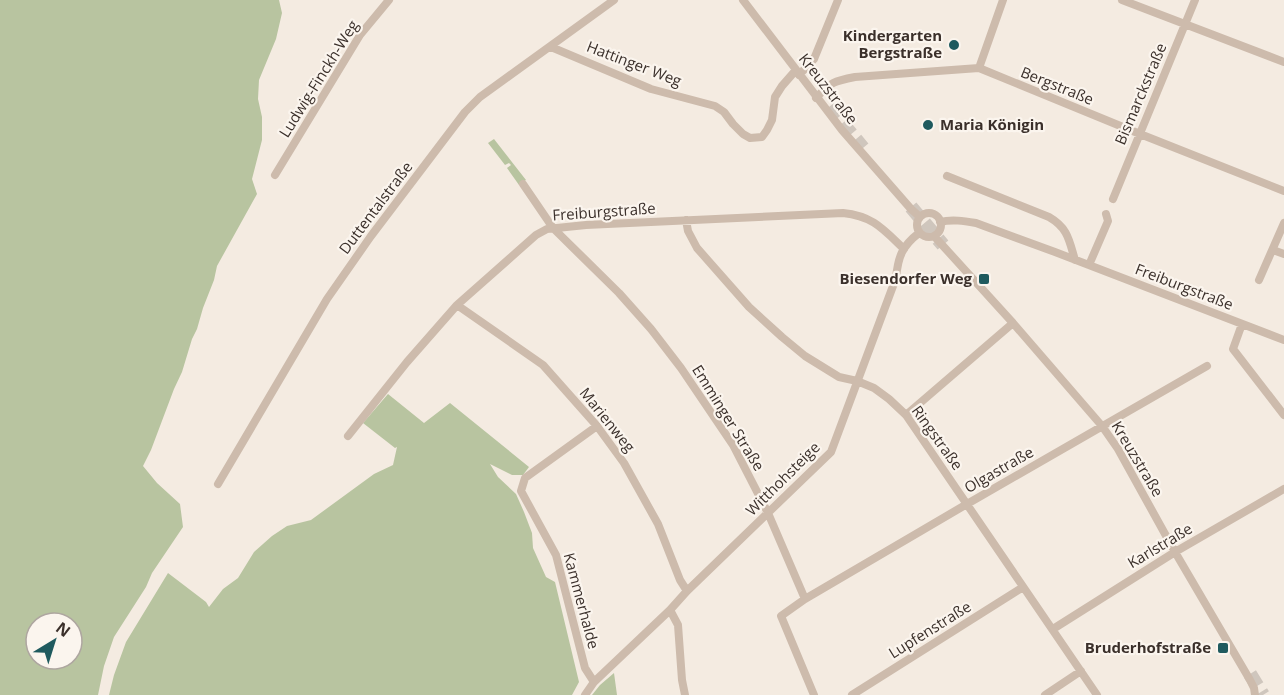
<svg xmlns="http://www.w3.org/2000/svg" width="1284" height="695" font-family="'Open Sans',sans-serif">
  <rect width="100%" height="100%" fill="#f4ebe1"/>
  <path fill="#b8c4a0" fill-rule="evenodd" d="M 0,0 L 279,0 L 282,13 L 276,39 L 259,80 L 258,99 L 262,117 L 262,140 L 252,179 L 257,194 L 217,266 L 214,280 L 203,308 L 197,329 L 192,339 L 182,372 L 174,389 L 151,450 L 143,466 L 157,483 L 180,504 L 183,527 L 152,573 L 146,587 L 114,637 L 104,666 L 98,695 L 0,695 ZM 36,623 L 72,623 L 72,659 L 36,659 Z
    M 494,139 L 526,180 L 519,185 L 507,168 L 511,165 L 509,163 L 505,165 L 488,143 Z
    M 388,394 L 424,423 L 450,403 L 529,467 L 523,475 L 512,475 L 490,464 L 498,477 L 516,494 L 524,512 L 532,533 L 533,548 L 546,577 L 555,582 L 579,682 L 572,695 L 109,695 L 114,675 L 126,642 L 168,573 L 206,602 L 209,607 L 223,589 L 238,578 L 254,552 L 272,536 L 287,526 L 311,520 L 374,474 L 393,465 L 397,447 L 395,448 L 363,423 Z
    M 614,673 L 617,695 L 592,695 L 600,685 Z"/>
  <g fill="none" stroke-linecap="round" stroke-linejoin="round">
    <path stroke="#cfc6bd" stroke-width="14" stroke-dasharray="14 7" stroke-linecap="butt" d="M 829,107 L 863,148
      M 911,207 L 943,245
      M 1250,674 L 1263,695"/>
    <path stroke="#cdbbac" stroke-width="8" d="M 743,0 L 842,130 L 911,209 L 920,217
      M 1122,0 L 1284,62
      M 551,47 L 651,89 L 715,106 L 724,112 L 733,124 L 743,134 L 750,138 L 762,137 L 767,130 L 772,120 L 775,97 L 782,86 L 796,70
      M 979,68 L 1003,0
      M 799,75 L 814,59 L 838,0
      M 816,98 C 831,82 834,81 855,77 L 979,68 L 1140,134 L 1284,191
      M 275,175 L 360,35 L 389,0
      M 947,176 L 1049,217 C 1068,228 1069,240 1075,260
      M 523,184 L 553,228 L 619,293 L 651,329 L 681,368 L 733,445 L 768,513 L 805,599
      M 1113,199 L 1195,0
      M917 225a12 12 0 1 1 24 0a12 12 0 1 1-24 0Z
      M 686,220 L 688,231 L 697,248 L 749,307 L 782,337 L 805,356 L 839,377 L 857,381 L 874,388 L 889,399 L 906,415 L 1097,695
      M 940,222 C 952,219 964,221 976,223 L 1055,252 L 1284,340
      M 934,236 L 1013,323 L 1102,426 L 1118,449 L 1175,552 L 1250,680 L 1254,688 L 1255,695
      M 1273,250 L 1284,254
      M 1089,265 L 1108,221 L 1106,214
      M 1259,280 L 1284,223
      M 457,305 L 543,365 L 597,426 L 624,463 L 658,524 L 680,580 L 687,591
      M 1242,324 L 1233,349 L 1284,415
      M 906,415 L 1013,323
      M 348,436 L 407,362 L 457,305 L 536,235 L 547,229 L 586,225 L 843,213 C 873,216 883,229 904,249
      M 218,484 L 327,299 L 371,236 L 465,112 L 480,97 L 614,0
      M 670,610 L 678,625 L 682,680 L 685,695
      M 1053,629 L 1175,552 L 1284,489
      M 594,682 L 585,668 L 556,555 L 521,491 L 525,478 L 597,426
      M 585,695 L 594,682 L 670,610 L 687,591 L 831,452 L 896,278 C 898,257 902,246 919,233
      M 814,695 L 781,616 L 805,599 L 967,504 L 1207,366
      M 852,695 L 1023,587
      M 1045,695 L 1081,671"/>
  </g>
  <g fill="#1f5a5e" stroke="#fbf5ee" stroke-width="2">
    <circle cx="954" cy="45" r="6"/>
    <circle cx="928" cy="125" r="6"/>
    <rect x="978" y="273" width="12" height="12" rx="3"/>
    <rect x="1217" y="642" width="12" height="12" rx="3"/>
  </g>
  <g text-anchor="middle" stroke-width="4.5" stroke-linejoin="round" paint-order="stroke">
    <g font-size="15" font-weight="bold" fill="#3b302b" stroke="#fbf5ee" text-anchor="end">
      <text x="942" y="41">Kindergarten<tspan x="942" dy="17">Bergstraße</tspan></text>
      <text x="940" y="130" text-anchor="start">Maria Königin</text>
      <text x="972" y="284">Biesendorfer Weg</text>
      <text x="1211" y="653">Bruderhofstraße</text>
    </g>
    <g font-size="15" fill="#3b302b" stroke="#fbf5ee">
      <text transform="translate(634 64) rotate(21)" y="5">Hattinger Weg</text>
      <text transform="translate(319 79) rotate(-58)" y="5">Ludwig-Finckh-Weg</text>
      <text transform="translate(1057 86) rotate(22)" y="5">Bergstraße</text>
      <text transform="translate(828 89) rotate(52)" y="5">Kreuzstraße</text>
      <text transform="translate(1141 94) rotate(-67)" y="5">Bismarckstraße</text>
      <text transform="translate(376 208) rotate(-53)" y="5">Duttentalstraße</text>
      <text transform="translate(604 212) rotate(-4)" y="5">Freiburgstraße</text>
      <text transform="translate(1184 287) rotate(21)" y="5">Freiburgstraße</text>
      <text transform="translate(728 418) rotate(58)" y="5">Emminger Straße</text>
      <text transform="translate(607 420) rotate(51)" y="5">Marienweg</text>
      <text transform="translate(937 438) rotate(54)" y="5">Ringstraße</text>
      <text transform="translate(1137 459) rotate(59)" y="5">Kreuzstraße</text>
      <text transform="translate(999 470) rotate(-30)" y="5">Olgastraße</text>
      <text transform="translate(783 479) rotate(-45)" y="5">Witthohsteige</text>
      <text transform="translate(1160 546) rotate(-31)" y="5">Karlstraße</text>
      <text transform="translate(581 601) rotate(75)" y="5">Kammerhalde</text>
      <text transform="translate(930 630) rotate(-32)" y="5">Lupfenstraße</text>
    </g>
  </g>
  <g transform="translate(54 641) rotate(38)"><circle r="28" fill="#fbf5ee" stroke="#aea6a0" stroke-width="1.5"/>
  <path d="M0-4.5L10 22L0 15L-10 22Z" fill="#1f5a5e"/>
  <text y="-9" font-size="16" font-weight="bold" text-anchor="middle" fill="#3b302b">N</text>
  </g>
</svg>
